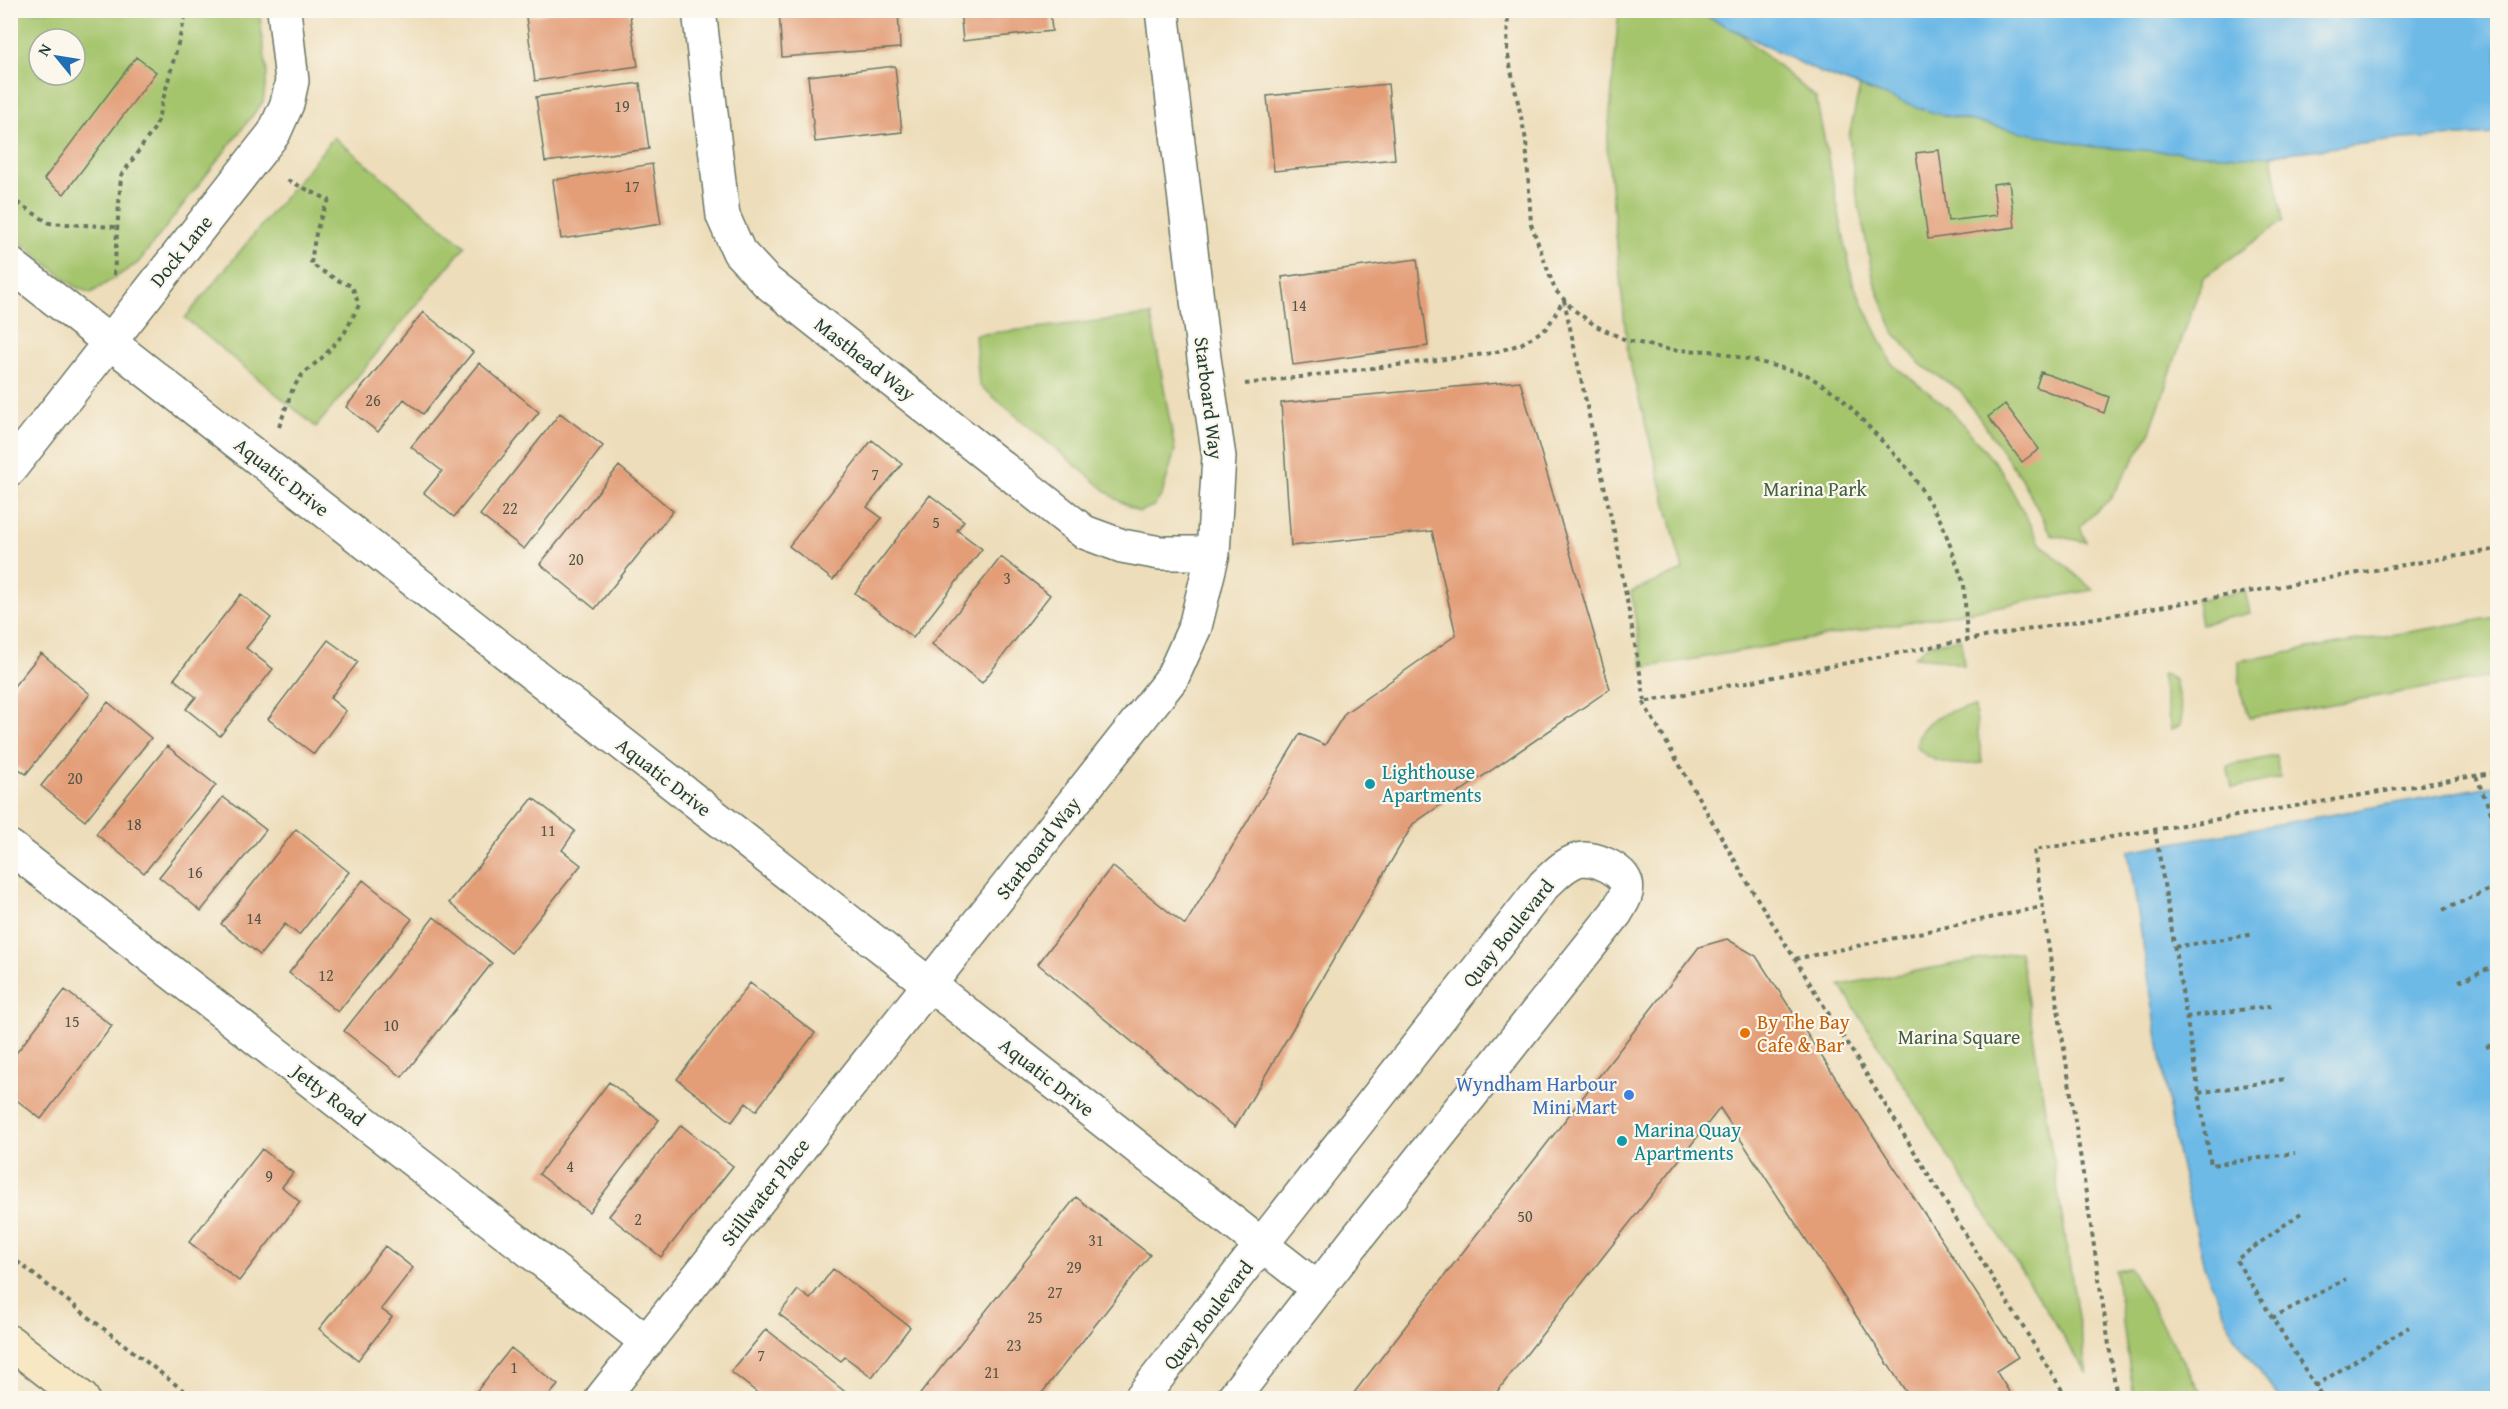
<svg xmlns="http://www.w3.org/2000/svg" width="2508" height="1409" font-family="'Gentium Book Plus',serif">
  <rect width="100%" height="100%" fill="#fbf7ec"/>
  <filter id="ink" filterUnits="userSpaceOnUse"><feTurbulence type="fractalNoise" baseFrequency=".0167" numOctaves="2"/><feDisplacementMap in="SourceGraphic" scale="12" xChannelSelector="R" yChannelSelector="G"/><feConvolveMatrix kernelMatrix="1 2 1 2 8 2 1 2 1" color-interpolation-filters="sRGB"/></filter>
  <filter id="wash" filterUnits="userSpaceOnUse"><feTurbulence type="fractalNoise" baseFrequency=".008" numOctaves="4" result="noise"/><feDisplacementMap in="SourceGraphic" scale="24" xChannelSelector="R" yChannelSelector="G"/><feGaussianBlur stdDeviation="1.35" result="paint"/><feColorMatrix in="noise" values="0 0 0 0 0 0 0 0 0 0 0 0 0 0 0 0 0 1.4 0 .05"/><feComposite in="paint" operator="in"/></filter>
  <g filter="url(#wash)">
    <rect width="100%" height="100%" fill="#edddba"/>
    <path fill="#a5c56d" stroke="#628150" stroke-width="1.5" fill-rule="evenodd" d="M 10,11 L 259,11 L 267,74 L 263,102 L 138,263 L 91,293 L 76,287 L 11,235 ZM 39,39 L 75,39 L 75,75 L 39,75 Z
      M 1619,11 L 1696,11 L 1730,25 L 1816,98 L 1853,283 L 1892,364 L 1951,410 L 2001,470 L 2040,543 L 2093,590 L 1643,668 L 1631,592 L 1683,570 L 1628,356 L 1607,146 Z
      M 1860,86 L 1955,117 L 2111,148 L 2272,155 L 2283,221 L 2203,278 L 2149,435 L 2110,499 L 2080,526 L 2086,542 L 2052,535 L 2020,477 L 1960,390 L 1921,365 L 1894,332 L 1874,281 L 1856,191 L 1849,136 Z
      M 334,137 L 465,246 L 316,427 L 185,318 Z
      M 1151,315 L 1175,450 L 1162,495 L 1154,506 L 1139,512 L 1116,499 L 979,385 L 975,335 Z
      M 2245,591 L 2250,613 L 2201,624 L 2197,601 Z
      M 2497,617 L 2497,676 L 2250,718 C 2241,699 2239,682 2239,661 Z
      M 1961,638 L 1964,665 L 1938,659 L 1914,657 L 1927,645 Z
      M 2164,674 L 2175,680 L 2182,715 L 2180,725 L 2171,730 L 2161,675 Z
      M 1975,707 L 1982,763 C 1958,766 1932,766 1916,746 C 1920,718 1950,709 1975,707 Z
      M 2276,756 L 2280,778 L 2232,788 L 2227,766 Z
      M 2020,952 L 2087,1374 L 1840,985 Z
      M 2130,1268 L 2204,1398 L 2134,1398 L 2115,1270 Z"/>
    <path fill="#6ebae7" stroke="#467c8e" stroke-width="1.5" d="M 1696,11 L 2497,11 L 2497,134 L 2403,139 L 2255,157 L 2093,147 L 1934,113 L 1821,73 Z
      M 2497,785 L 2497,1398 L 2279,1398 L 2234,1336 L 2204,1266 L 2174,1138 L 2128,851 Z"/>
    <g id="blocks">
      <path fill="#e39e78" d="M 569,10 L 629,10 L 638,66 L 535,81 L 526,17 Z
        M 779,10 L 898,10 L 900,48 L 782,57 Z
        M 960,10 L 1050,10 L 1052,31 L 963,41 Z
        M 136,57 L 156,72 L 64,194 L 44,179 Z
        M 895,66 L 902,132 L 815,142 L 808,76 Z
        M 640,83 L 649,149 L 545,162 L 536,97 Z
        M 1388,84 L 1395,159 L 1274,171 L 1267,96 Z
        M 1939,150 L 1948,221 L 1997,215 L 1993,184 L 2009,182 L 2015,227 L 1928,239 L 1916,153 Z
        M 652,164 L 661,224 L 561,239 L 553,180 Z
        M 1417,259 L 1428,346 L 1293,365 L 1282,277 Z
        M 423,312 L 473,352 L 423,414 L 404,399 L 378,432 L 346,407 Z
        M 479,363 L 539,412 L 454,517 L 424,493 L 442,471 L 411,447 Z
        M 2041,372 L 2109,397 L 2104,413 L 2036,387 Z
        M 1520,381 L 1610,689 L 1413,824 L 1235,1127 L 1038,964 L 1112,866 L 1185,925 L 1300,734 L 1325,745 L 1345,713 L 1456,635 L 1432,531 L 1291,546 L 1281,403 Z
        M 2005,404 L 2039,449 L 2022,462 L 1988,417 Z
        M 560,413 L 603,446 L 524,549 L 480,515 Z
        M 872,440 L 902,464 L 867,507 L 882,518 L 833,580 L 789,546 Z
        M 619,466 L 673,511 L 595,609 L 540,564 Z
        M 930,495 L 964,521 L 957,530 L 982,549 L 913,638 L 855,593 Z
        M 1001,557 L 1050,595 L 982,683 L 932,644 Z
        M 241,594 L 271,618 L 246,648 L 273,669 L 220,736 L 186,709 L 196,697 L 174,679 Z
        M 328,640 L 358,662 L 330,698 L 346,711 L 314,754 L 268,719 Z
        M 41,653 L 90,694 L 26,774 L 10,762 L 10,691 Z
        M 108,702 L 151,738 L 85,821 L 41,786 Z
        M 167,746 L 216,785 L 144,873 L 96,834 Z
        M 223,797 L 266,830 L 201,911 L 159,877 Z
        M 533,798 L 575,831 L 562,850 L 581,865 L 511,953 L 449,903 Z
        M 296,829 L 349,872 L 299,935 L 285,924 L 260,955 L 221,924 Z
        M 363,880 L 412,919 L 338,1012 L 289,973 Z
        M 434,917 L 492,963 L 402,1077 L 344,1031 Z
        M 1727,939 L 1756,956 L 2018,1357 L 1996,1371 L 2013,1398 L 1910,1398 L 1720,1108 L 1492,1398 L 1350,1398 L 1699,947 Z
        M 750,983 L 815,1033 L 756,1111 L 746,1103 L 732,1122 L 677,1079 Z
        M 65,990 L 112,1026 L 41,1119 L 10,1095 L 10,1061 Z
        M 609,1082 L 659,1120 L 589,1212 L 539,1174 Z
        M 681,1125 L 733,1166 L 661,1257 L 609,1216 Z
        M 262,1149 L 293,1173 L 282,1187 L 300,1202 L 239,1281 L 189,1242 Z
        M 1076,1197 L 1150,1255 L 1038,1398 L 917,1398 Z
        M 385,1246 L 413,1268 L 381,1309 L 392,1317 L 358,1360 L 319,1329 Z
        M 833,1269 L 910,1327 L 872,1377 L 845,1357 L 841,1361 L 779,1314 L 798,1290 L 810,1299 Z
        M 766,1329 L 849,1395 L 846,1398 L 764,1398 L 731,1372 Z
        M 511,1348 L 558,1385 L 547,1398 L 471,1398 Z"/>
    </g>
  </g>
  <g filter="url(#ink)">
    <use href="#blocks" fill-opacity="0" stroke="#677563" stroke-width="1.5"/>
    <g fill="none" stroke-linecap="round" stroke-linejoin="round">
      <g stroke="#677563" stroke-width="36">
        <path id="street" d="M 699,10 L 723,216 L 739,252 L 767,282 L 1084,532 L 1122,546 L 1160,553 L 1213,553
          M 10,264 L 1318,1289
          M 10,469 L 274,133 L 287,104 L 292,81 L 284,10
          M 10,847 L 647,1342
          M 602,1398 L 1172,678 L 1195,627 L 1213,553 L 1219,457 L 1204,358 L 1162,10
          M 1141,1398 L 1544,885 C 1554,876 1564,864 1578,860 C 1592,856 1621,868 1626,883 C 1629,894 1621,904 1616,913 L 1358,1237 L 1233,1398"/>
      </g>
      <g stroke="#677563" stroke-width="36">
        <path id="secondary" d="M 10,1342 L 82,1398"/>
      </g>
      <path stroke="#677563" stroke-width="4" stroke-dasharray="4.5 4.5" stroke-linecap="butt" d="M 1508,10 L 1507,51 L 1526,140 L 1531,224 L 1555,290 L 1574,310 L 1596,326 L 1626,340 L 1671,350 L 1711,351 L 1760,362 L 1807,375 L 1840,396 L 1910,471 L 1942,523 L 1964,584 L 1967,640
        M 10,198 L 49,223 L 116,227
        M 114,275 L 121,176 L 156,126 L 187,10
        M 1564,300 L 1617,545 L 1645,701
        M 1245,384 L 1493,353 L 1521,344 L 1547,328 L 1564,299
        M 279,427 L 293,388 L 302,375 L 325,355 L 345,332 L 359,305 L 352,286 L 337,280 L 311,264 C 314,241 317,221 329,200 L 285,179
        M 2476,776 L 2498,830
        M 2155,830 L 2211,1165 L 2295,1153
        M 2443,910 L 2498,886
        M 2175,947 L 2255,934
        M 1795,959 L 2042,907
        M 2459,981 L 2498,965
        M 2186,1017 L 2271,1006
        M 2486,1047 L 2498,1043
        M 2199,1093 L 2285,1079
        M 2301,1213 L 2236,1260 L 2323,1398
        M 10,1256 L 193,1398
        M 2272,1318 L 2346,1279
        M 2315,1386 L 2409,1327
        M 2067,1398 L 1752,890 L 1643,702 L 1967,640 L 2498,549
        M 2117,1398 L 2034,850 L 2498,772"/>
      <use href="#street" stroke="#fff" stroke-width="33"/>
      <use href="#secondary" stroke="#f7e8c3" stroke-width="33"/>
    </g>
  </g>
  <g fill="#0f9aa8" stroke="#fbf7ec" stroke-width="2">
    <circle cx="1370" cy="784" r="6"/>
    <circle cx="1622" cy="1141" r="6"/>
  </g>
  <circle fill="#e8710a" stroke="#fbf7ec" stroke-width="2" cx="1745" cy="1033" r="6"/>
  <circle fill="#3f7fe0" stroke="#fbf7ec" stroke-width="2" cx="1629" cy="1095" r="6"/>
  <g text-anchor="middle" stroke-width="4.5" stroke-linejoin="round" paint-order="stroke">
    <g font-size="16" fill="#505545">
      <text x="622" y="112">19</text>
      <text x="632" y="192">17</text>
      <text x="1299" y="311">14</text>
      <text x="373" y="406">26</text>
      <text x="875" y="480">7</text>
      <text x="510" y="514">22</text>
      <text x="936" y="528">5</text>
      <text x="576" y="565">20</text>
      <text x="1007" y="584">3</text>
      <text x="75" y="784">20</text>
      <text x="134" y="830">18</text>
      <text x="548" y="836">11</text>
      <text x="195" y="878">16</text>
      <text x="254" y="924">14</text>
      <text x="326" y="981">12</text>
      <text x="72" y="1027">15</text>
      <text x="391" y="1031">10</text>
      <text x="570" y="1172">4</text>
      <text x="269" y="1182">9</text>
      <text x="1525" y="1222">50</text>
      <text x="638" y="1225">2</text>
      <text x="1096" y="1246">31</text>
      <text x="1074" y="1273">29</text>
      <text x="1055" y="1298">27</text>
      <text x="1035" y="1323">25</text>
      <text x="1014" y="1351">23</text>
      <text x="761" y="1361">7</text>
      <text x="514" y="1373">1</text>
      <text x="992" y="1378">21</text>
    </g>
    <g font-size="20" fill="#1f3d34" stroke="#fbf7ec">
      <text transform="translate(181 251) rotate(-51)" y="7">Dock Lane</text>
      <text transform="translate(865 359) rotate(38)" y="7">Masthead Way</text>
      <text transform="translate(1209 398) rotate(83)" y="7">Starboard Way</text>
      <text transform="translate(282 477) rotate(38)" y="7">Aquatic Drive</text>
      <text transform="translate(664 777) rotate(38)" y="7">Aquatic Drive</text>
      <text transform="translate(1038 848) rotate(-52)" y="7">Starboard Way</text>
      <text transform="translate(1508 933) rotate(-51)" y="7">Quay Boulevard</text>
      <text transform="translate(1047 1077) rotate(38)" y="7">Aquatic Drive</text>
      <text transform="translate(329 1095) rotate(38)" y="7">Jetty Road</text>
      <text transform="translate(765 1192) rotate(-52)" y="7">Stillwater Place</text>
      <text transform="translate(1208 1315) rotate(-52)" y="7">Quay Boulevard</text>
    </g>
    <g font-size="20" fill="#405f42" stroke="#fbf7ec">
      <text x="1815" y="496">Marina Park</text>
      <text x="1959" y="1044">Marina Square</text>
    </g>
    <g font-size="20" fill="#0d838f" stroke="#fbf7ec" text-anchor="start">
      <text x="1382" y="779">Lighthouse<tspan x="1382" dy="23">Apartments</tspan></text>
      <text x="1634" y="1137">Marina Quay<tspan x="1634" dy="23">Apartments</tspan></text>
    </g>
    <g font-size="20" fill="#c56008" stroke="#fbf7ec" text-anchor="start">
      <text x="1757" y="1029">By The Bay<tspan x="1757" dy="23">Cafe &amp; Bar</tspan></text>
    </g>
    <g font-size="20" fill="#366cbe" stroke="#fbf7ec" text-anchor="end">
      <text x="1617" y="1091">Wyndham Harbour<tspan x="1617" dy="23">Mini Mart</tspan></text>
    </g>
  </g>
  <rect width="2508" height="1409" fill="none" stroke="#fbf7ec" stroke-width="36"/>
  <g transform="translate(57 57) rotate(300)"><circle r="28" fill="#fbf7ec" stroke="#a3ada2" stroke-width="1.5"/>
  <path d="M0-4.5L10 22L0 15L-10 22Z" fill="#1f6fb2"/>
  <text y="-9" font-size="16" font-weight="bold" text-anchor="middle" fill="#1f3d34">N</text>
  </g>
</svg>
